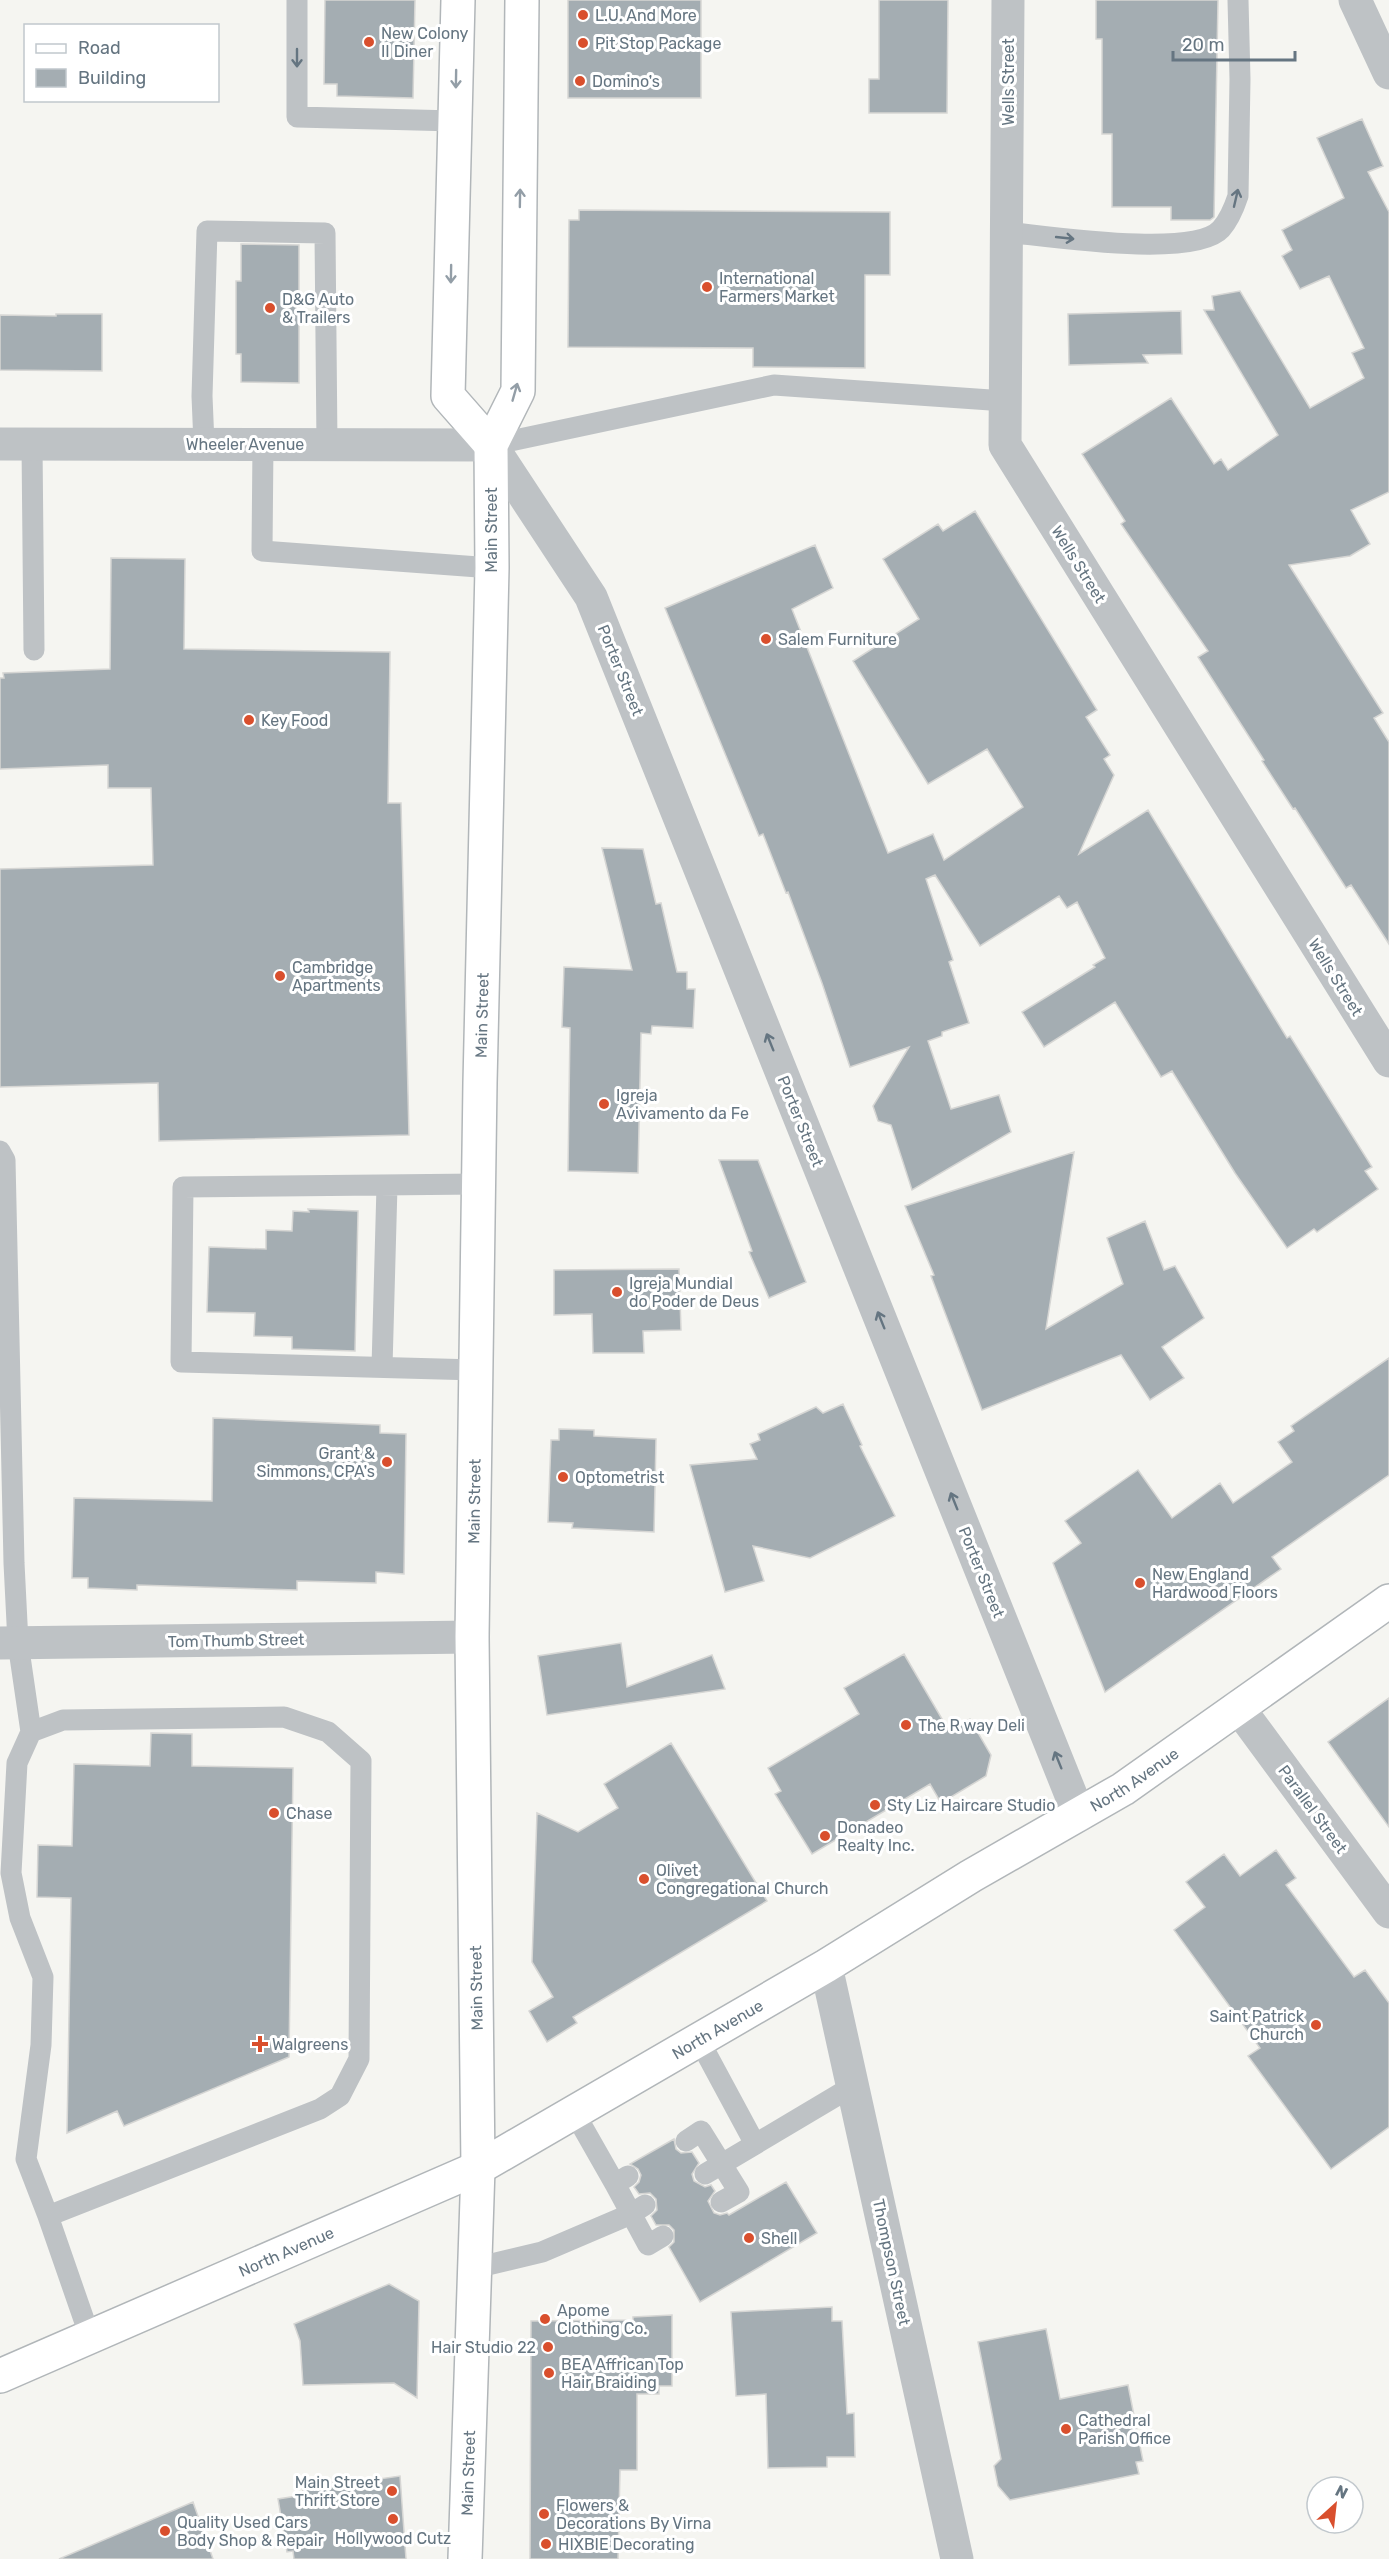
<svg xmlns="http://www.w3.org/2000/svg" width="1389" height="2559" font-family="Rubik,sans-serif">
  <rect width="100%" height="100%" fill="#f5f5f1"/>
  <path fill="#a4adb2" stroke="#d6d6d4" stroke-width="1.5" d="M 325,0 L 415,0 L 413,98 L 337,96 L 337,84 L 324,84 Z
    M 568,0 L 701,0 L 701,98 L 568,98 Z
    M 879,0 L 948,0 L 947,113 L 869,113 L 869,79 L 879,79 Z
    M 1096,0 L 1218,0 L 1214,217 L 1210,220 L 1171,220 L 1171,207 L 1112,207 L 1112,134 L 1102,134 L 1102,39 L 1096,39 Z
    M 1362,119 L 1383,166 L 1368,172 L 1389,212 L 1389,492 L 1351,510 L 1370,544 L 1350,556 L 1289,565 L 1383,713 L 1374,718 L 1389,742 L 1389,944 L 1351,885 L 1346,888 L 1295,808 L 1293,809 L 1262,761 L 1264,760 L 1198,657 L 1208,651 L 1121,524 L 1125,521 L 1082,454 L 1171,398 L 1214,464 L 1221,459 L 1228,470 L 1278,435 L 1204,310 L 1214,310 L 1212,296 L 1240,291 L 1310,408 L 1364,378 L 1352,353 L 1364,348 L 1329,276 L 1300,289 L 1282,256 L 1292,250 L 1282,230 L 1344,198 L 1317,138 Z
    M 579,210 L 890,212 L 890,275 L 865,275 L 865,368 L 753,367 L 753,348 L 568,347 L 569,220 L 579,220 Z
    M 241,244 L 299,245 L 299,383 L 241,382 L 241,354 L 236,354 L 236,281 L 241,281 Z
    M 1181,311 L 1182,354 L 1143,355 L 1148,363 L 1069,365 L 1068,314 Z
    M 56,314 L 102,314 L 102,371 L 0,370 L 0,315 L 56,316 Z
    M 975,511 L 1097,710 L 1086,717 L 1110,755 L 1104,759 L 1114,775 L 1079,854 L 1148,810 L 1287,1038 L 1290,1036 L 1372,1167 L 1365,1171 L 1378,1189 L 1317,1232 L 1314,1229 L 1287,1248 L 1235,1173 L 1172,1071 L 1161,1077 L 1115,1002 L 1044,1047 L 1022,1012 L 1095,967 L 1093,965 L 1105,958 L 1077,902 L 1067,908 L 1059,896 L 980,946 L 935,875 L 926,879 L 953,960 L 949,962 L 969,1023 L 942,1032 L 942,1036 L 928,1041 L 951,1109 L 999,1095 L 1011,1132 L 912,1190 L 891,1125 L 878,1121 L 873,1106 L 909,1047 L 850,1067 L 822,983 L 788,892 L 786,893 L 763,834 L 759,836 L 665,608 L 815,545 L 833,588 L 792,609 L 888,853 L 933,834 L 944,860 L 1023,807 L 987,749 L 928,784 L 853,661 L 919,619 L 883,559 L 938,524 L 943,531 Z
    M 111,558 L 185,559 L 184,649 L 390,652 L 388,803 L 401,803 L 409,1135 L 159,1141 L 158,1083 L 0,1087 L 0,869 L 153,865 L 151,788 L 108,788 L 108,765 L 0,769 L 0,678 L 4,678 L 3,673 L 110,669 Z
    M 602,848 L 643,849 L 656,904 L 661,903 L 677,972 L 687,972 L 687,989 L 695,989 L 693,1028 L 652,1026 L 651,1034 L 641,1033 L 638,1173 L 568,1171 L 570,1028 L 562,1027 L 564,967 L 632,970 Z
    M 1074,1152 L 1046,1329 L 1123,1284 L 1107,1238 L 1145,1221 L 1164,1270 L 1175,1266 L 1204,1318 L 1162,1347 L 1184,1378 L 1150,1400 L 1121,1355 L 982,1410 L 931,1276 L 934,1275 L 905,1206 Z
    M 719,1160 L 758,1160 L 806,1282 L 769,1298 L 749,1252 L 752,1251 Z
    M 308,1209 L 358,1211 L 355,1351 L 292,1349 L 292,1337 L 254,1336 L 255,1313 L 207,1312 L 209,1247 L 266,1249 L 266,1230 L 292,1231 L 293,1211 L 309,1212 Z
    M 679,1269 L 681,1330 L 643,1331 L 644,1353 L 593,1353 L 592,1314 L 554,1315 L 554,1270 Z
    M 1389,1358 L 1389,1475 L 1272,1557 L 1281,1569 L 1105,1692 L 1053,1563 L 1081,1543 L 1065,1521 L 1138,1470 L 1172,1518 L 1220,1483 L 1233,1503 L 1292,1462 L 1278,1442 L 1294,1431 L 1291,1426 Z
    M 843,1404 L 862,1445 L 860,1446 L 895,1516 L 810,1558 L 753,1546 L 764,1581 L 725,1592 L 690,1465 L 757,1459 L 750,1444 L 760,1440 L 758,1434 L 816,1407 L 823,1413 Z
    M 213,1418 L 380,1425 L 380,1433 L 406,1434 L 404,1574 L 376,1572 L 376,1583 L 297,1581 L 297,1590 L 137,1585 L 137,1590 L 88,1588 L 88,1578 L 72,1578 L 74,1498 L 212,1501 Z
    M 559,1429 L 594,1430 L 594,1436 L 656,1439 L 654,1532 L 572,1528 L 573,1523 L 548,1522 L 551,1440 L 559,1440 Z
    M 621,1643 L 627,1687 L 712,1655 L 725,1689 L 547,1715 L 538,1656 Z
    M 904,1654 L 949,1731 L 970,1719 L 991,1755 L 986,1776 L 941,1803 L 930,1784 L 812,1854 L 775,1794 L 781,1791 L 768,1768 L 859,1714 L 844,1688 Z
    M 1389,1698 L 1389,1827 L 1328,1742 Z
    M 151,1733 L 192,1734 L 192,1766 L 293,1768 L 289,2057 L 124,2126 L 117,2111 L 67,2133 L 71,1898 L 37,1897 L 38,1845 L 72,1846 L 74,1764 L 150,1766 Z
    M 671,1743 L 767,1901 L 573,2017 L 577,2023 L 547,2042 L 529,2011 L 553,1997 L 532,1962 L 537,1813 L 578,1832 L 618,1808 L 604,1784 Z
    M 1276,1850 L 1296,1878 L 1286,1885 L 1354,1977 L 1365,1970 L 1389,2003 L 1389,2127 L 1331,2169 L 1248,2056 L 1260,2048 L 1174,1930 L 1205,1907 L 1186,1882 L 1224,1854 L 1240,1876 Z
    M 674,2139 L 676,2149 L 681,2153 L 692,2152 L 699,2163 L 692,2174 L 694,2181 L 705,2187 L 711,2185 L 715,2191 L 708,2201 L 714,2213 L 720,2215 L 727,2213 L 729,2215 L 786,2182 L 817,2233 L 700,2302 L 669,2247 L 674,2242 L 674,2230 L 669,2225 L 656,2225 L 651,2216 L 657,2210 L 656,2199 L 650,2193 L 639,2194 L 634,2187 L 639,2182 L 641,2175 L 638,2169 L 630,2164 Z
    M 389,2284 L 419,2301 L 417,2398 L 394,2383 L 303,2385 L 300,2341 L 294,2324 Z
    M 832,2307 L 832,2321 L 842,2321 L 847,2414 L 854,2413 L 855,2457 L 827,2457 L 827,2467 L 768,2468 L 766,2394 L 736,2396 L 731,2312 Z
    M 672,2315 L 672,2386 L 659,2386 L 659,2394 L 637,2394 L 637,2470 L 620,2470 L 618,2559 L 530,2559 L 531,2321 L 633,2320 L 633,2317 Z
    M 1046,2329 L 1060,2399 L 1128,2385 L 1143,2461 L 1136,2462 L 1139,2474 L 1010,2500 L 998,2486 L 994,2466 L 1001,2459 L 978,2342 Z
    M 400,2476 L 406,2559 L 294,2559 L 293,2551 L 287,2552 L 278,2499 L 304,2495 L 302,2487 L 343,2480 L 344,2484 Z
    M 193,2502 L 213,2559 L 59,2559 Z"/>
  <g fill="none" stroke-linecap="round" stroke-linejoin="round">
    <g stroke="#b1b6b9" stroke-width="36">
      <g id="primary">
        <path d="M 458,0 L 448,396 L 491,445"/>
        <path id="s1" d="M 0,2376 L 478,2168 L 826,1966 L 971,1876 L 1123,1789 L 1389,1601"/>
        <path id="s2" d="M 465,2559 L 478,2168 L 472,1637 L 480,1083 L 492,568 L 491,445 L 518,391 L 522,0"/>
      </g>
    </g>
    <path stroke="#bec2c5" stroke-width="21" d="M 297,0 L 297,117 L 455,121
      M 1006,232 C 1047,236 1194,259 1221,229 C 1229,220 1234,208 1238,196 L 1240,79 L 1238,0
      M 32,444 L 34,650
      M 204,444 L 202,396 L 207,231 L 325,233 L 327,445
      M 263,444 L 262,551 L 492,568
      M 491,445 L 774,385 L 1005,401
      M 0,1151 L 5,1160 L 14,1563 L 18,1643 L 31,1732
      M 382,1367 L 387,1186
      M 477,1370 L 181,1362 L 183,1187 L 479,1184
      M 699,2040 L 755,2144
      M 574,2112 L 615,2184
      M 686,2141 L 701,2131 L 739,2192 L 721,2202
      M 705,2174 L 853,2086
      M 628,2176 L 615,2184 L 648,2245 L 663,2236
      M 48,2216 L 26,2159 L 41,2045 L 43,1977 L 20,1918 L 11,1873 L 17,1763 L 31,1732 L 63,1720 L 284,1717 L 328,1732 L 361,1761 L 359,2059 L 340,2096 L 320,2109 L 48,2216 L 90,2337
      M 475,2268 L 542,2252 L 631,2214 L 645,2205"/>
    <path stroke="#bec2c5" stroke-width="33" d="M 1008,0 L 1005,445 L 1389,1061
      M 1355,0 L 1389,73
      M 491,445 L 591,597 L 1079,1815
      M 0,1643 L 472,1637
      M 1238,1707 L 1389,1912
      M 826,1966 L 957,2559"/>
    <path stroke="#bec2c5" stroke-width="33" d="M 0,444 L 491,445"/>
    <use href="#primary" stroke="#fff" stroke-width="33"/>
  </g>
  <defs><path id="oneway-shaft" d="M-6 0H5M1.5-3L5.5 0L1.5 3" fill="none" stroke-width="1.6" stroke-linecap="round" stroke-linejoin="round" transform="scale(1.5)"/></defs>
  <g stroke="#657581">
    <use href="#oneway-shaft" transform="translate(297 58) rotate(90)"/>
    <use href="#oneway-shaft" transform="translate(1236 198) rotate(-77)"/>
    <use href="#oneway-shaft" transform="translate(1065 238) rotate(6)"/>
    <use href="#oneway-shaft" transform="translate(770 1042) rotate(-112)"/>
    <use href="#oneway-shaft" transform="translate(881 1320) rotate(-112)"/>
    <use href="#oneway-shaft" transform="translate(954 1501) rotate(-112)"/>
    <use href="#oneway-shaft" transform="translate(1058 1760) rotate(-112)"/>
  </g>
  <g stroke="#939ea7">
    <use href="#oneway-shaft" transform="translate(456 79) rotate(91)"/>
    <use href="#oneway-shaft" transform="translate(520 198) rotate(-89)"/>
    <use href="#oneway-shaft" transform="translate(451 274) rotate(91)"/>
    <use href="#oneway-shaft" transform="translate(515 392) rotate(-74)"/>
  </g>
  <g fill="#d94f2d" stroke="#fff" stroke-width="2">
    <circle cx="583" cy="15" r="6"/>
    <circle cx="369" cy="42" r="6"/>
    <circle cx="583" cy="43" r="6"/>
    <circle cx="580" cy="81" r="6"/>
    <circle cx="707" cy="287" r="6"/>
    <circle cx="270" cy="308" r="6"/>
    <circle cx="766" cy="639" r="6"/>
    <circle cx="249" cy="720" r="6"/>
    <circle cx="280" cy="976" r="6"/>
    <circle cx="604" cy="1104" r="6"/>
    <circle cx="617" cy="1292" r="6"/>
    <circle cx="387" cy="1462" r="6"/>
    <circle cx="563" cy="1477" r="6"/>
    <circle cx="1140" cy="1583" r="6"/>
    <circle cx="906" cy="1725" r="6"/>
    <circle cx="875" cy="1805" r="6"/>
    <circle cx="274" cy="1813" r="6"/>
    <circle cx="825" cy="1836" r="6"/>
    <circle cx="644" cy="1879" r="6"/>
    <circle cx="1316" cy="2025" r="6"/>
    <path d="M257 2035h6v6h6v6h-6v6h-6v-6h-6v-6h6z"/>
    <circle cx="749" cy="2238" r="6"/>
    <circle cx="545" cy="2319" r="6"/>
    <circle cx="548" cy="2347" r="6"/>
    <circle cx="549" cy="2373" r="6"/>
    <circle cx="1066" cy="2429" r="6"/>
    <circle cx="392" cy="2491" r="6"/>
    <circle cx="544" cy="2514" r="6"/>
    <circle cx="393" cy="2519" r="6"/>
    <circle cx="165" cy="2531" r="6"/>
    <circle cx="546" cy="2544" r="6"/>
  </g>
  <g text-anchor="middle" stroke-width="6" stroke-linejoin="round" paint-order="stroke">
    <g font-size="16" fill="#657581" stroke="#fff" text-anchor="start">
      <text x="595" y="21">L.U. And More</text>
      <text x="381" y="39">New Colony<tspan x="381" dy="18">II Diner</tspan></text>
      <text x="595" y="49">Pit Stop Package</text>
      <text x="592" y="87">Domino's</text>
      <text x="719" y="284">International<tspan x="719" dy="18">Farmers Market</tspan></text>
      <text x="282" y="305">D&amp;G Auto<tspan x="282" dy="18">&amp; Trailers</tspan></text>
      <text x="778" y="645">Salem Furniture</text>
      <text x="261" y="726">Key Food</text>
      <text x="292" y="973">Cambridge<tspan x="292" dy="18">Apartments</tspan></text>
      <text x="616" y="1101">Igreja<tspan x="616" dy="18">Avivamento da Fe</tspan></text>
      <text x="629" y="1289">Igreja Mundial<tspan x="629" dy="18">do Poder de Deus</tspan></text>
      <text x="375" y="1459" text-anchor="end">Grant &amp;<tspan x="375" dy="18">Simmons, CPA's</tspan></text>
      <text x="575" y="1483">Optometrist</text>
      <text x="1152" y="1580">New England<tspan x="1152" dy="18">Hardwood Floors</tspan></text>
      <text x="918" y="1731">The R way Deli</text>
      <text x="887" y="1811">Sty Liz Haircare Studio</text>
      <text x="286" y="1819">Chase</text>
      <text x="837" y="1833">Donadeo<tspan x="837" dy="18">Realty Inc.</tspan></text>
      <text x="656" y="1876">Olivet<tspan x="656" dy="18">Congregational Church</tspan></text>
      <text x="1304" y="2022" text-anchor="end">Saint Patrick<tspan x="1304" dy="18">Church</tspan></text>
      <text x="272" y="2050">Walgreens</text>
      <text x="761" y="2244">Shell</text>
      <text x="557" y="2316">Apome<tspan x="557" dy="18">Clothing Co.</tspan></text>
      <text x="536" y="2353" text-anchor="end">Hair Studio 22</text>
      <text x="561" y="2370">BEA Affrican Top<tspan x="561" dy="18">Hair Braiding</tspan></text>
      <text x="1078" y="2426">Cathedral<tspan x="1078" dy="18">Parish Office</tspan></text>
      <text x="380" y="2488" text-anchor="end">Main Street<tspan x="380" dy="18">Thrift Store</tspan></text>
      <text x="556" y="2511">Flowers &amp;<tspan x="556" dy="18">Decorations By Virna</tspan></text>
      <text x="177" y="2528">Quality Used Cars<tspan x="177" dy="18">Body Shop &amp; Repair</tspan></text>
      <text x="393" y="2544" text-anchor="middle">Hollywood Cutz</text>
      <text x="558" y="2550">HIXBIE Decorating</text>
    </g>
    <g font-size="16" fill="#657581" stroke="#fff">
      <text transform="translate(1008 82) rotate(-90)" y="6">Wells Street</text>
      <text x="245" y="450">Wheeler Avenue</text>
      <text transform="translate(491 530) rotate(-90)" y="6">Main Street</text>
      <text transform="translate(1079 564) rotate(58)" y="6">Wells Street</text>
      <text transform="translate(621 670) rotate(68)" y="6">Porter Street</text>
      <text transform="translate(1336 977) rotate(58)" y="6">Wells Street</text>
      <text dy="6" stroke="none"><textPath href="#s2" startOffset="1544">Main Street</textPath></text>
      <text transform="translate(801 1121) rotate(68)" y="6">Porter Street</text>
      <text dy="6" stroke="none"><textPath href="#s2" startOffset="1058">Main Street</textPath></text>
      <text transform="translate(982 1572) rotate(68)" y="6">Porter Street</text>
      <text transform="translate(236 1640) rotate(-1)" y="6">Tom Thumb Street</text>
      <text dy="6" stroke="none"><textPath href="#s1" startOffset="1284">North Avenue</textPath></text>
      <text transform="translate(1313 1809) rotate(54)" y="6">Parallel Street</text>
      <text transform="translate(476 1988) rotate(-91)" y="6">Main Street</text>
      <text dy="6" stroke="none"><textPath href="#s1" startOffset="798">North Avenue</textPath></text>
      <text dy="6" stroke="none"><textPath href="#s1" startOffset="312">North Avenue</textPath></text>
      <text transform="translate(892 2262) rotate(78)" y="6">Thompson Street</text>
      <text dy="6" stroke="none"><textPath href="#s2" startOffset="86">Main Street</textPath></text>
    </g>
  </g>
  <rect x="24" y="24" width="195" height="78" fill="#ffffff" stroke="#c1c8cd" stroke-width="1.5"/>
  <rect x="36" y="44" width="30" height="9" fill="#ffffff" stroke="#c1c8cd" stroke-width="1.5"/>
  <text x="78" y="54" font-size="18" fill="#657581">Road</text>
  <rect x="36" y="69" width="30" height="18" fill="#a4adb2" stroke="#c1c8cd" stroke-width="1.5"/>
  <text x="78" y="84" font-size="18" fill="#657581">Building</text>
  <g transform="translate(1335 2505) rotate(27)"><circle r="28" fill="#ffffff" stroke="#c1c8cd" stroke-width="1.5"/>
  <path d="M0-4.5L10 22L0 15L-10 22Z" fill="#d94f2d"/>
  <text y="-9" font-size="16" font-weight="bold" text-anchor="middle" fill="#657581">N</text>
  </g>
  <path d="M1173 51v9h122v-9" fill="none" stroke="#657581" stroke-width="3"/>
  <text x="1182" y="51" font-size="18" fill="#657581" stroke="#ffffff" stroke-width="4.5" paint-order="stroke">20 m</text>
</svg>
